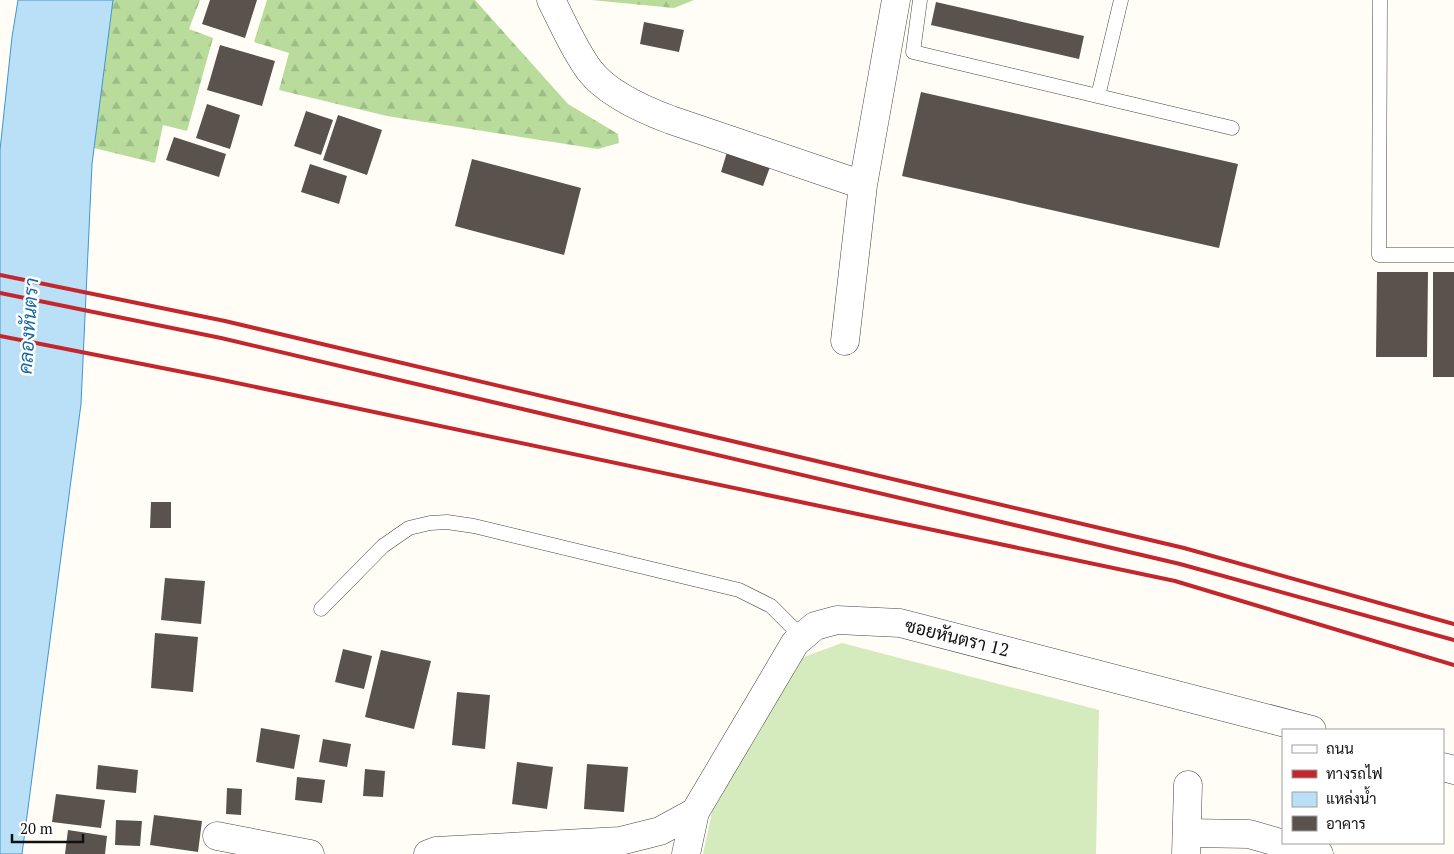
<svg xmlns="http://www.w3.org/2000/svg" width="1454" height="854" font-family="'PT Serif',Sarabun,serif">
  <defs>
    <pattern id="forest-firs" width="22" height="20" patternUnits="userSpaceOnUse" patternTransform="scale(1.25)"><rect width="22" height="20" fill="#b9dc9c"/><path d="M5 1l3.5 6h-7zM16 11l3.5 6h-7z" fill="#9ebc85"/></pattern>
  </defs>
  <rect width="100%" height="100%" fill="#fffdf5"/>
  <path fill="#d5ebbd" d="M 842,643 L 1099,710 L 1096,854 L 703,854 L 712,812 L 801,658 Z"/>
  <path fill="url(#forest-firs)" d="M 113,0 L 200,0 L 189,29 L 213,38 L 187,131 L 163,125 L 155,163 L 94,148 Z
    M 267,0 L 475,0 L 568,104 L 618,134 L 619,143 L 598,149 L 387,116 L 279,90 L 289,53 L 254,42 Z
    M 591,0 L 694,0 L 674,8 Z"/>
  <path fill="#b9e0f7" stroke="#3f96cf" d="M 18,0 L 113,0 L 92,164 L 81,404 L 22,854 L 0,854 L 0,150 L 12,37 Z"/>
  <path fill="#5a524d" d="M 210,0 L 257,0 L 245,38 L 202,24 Z
    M 936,2 L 1084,36 L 1079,59 L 931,25 Z
    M 644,22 L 684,30 L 679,52 L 640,44 Z
    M 220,45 L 275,61 L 262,106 L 207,90 Z
    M 921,92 L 1238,164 L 1219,248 L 902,176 Z
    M 207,104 L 240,115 L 230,149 L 196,138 Z
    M 306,111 L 333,120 L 321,155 L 294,146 Z
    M 338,115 L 382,130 L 367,175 L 323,160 Z
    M 174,137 L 226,154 L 219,177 L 166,160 Z
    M 727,152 L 770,167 L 763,186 L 721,172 Z
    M 472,159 L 581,188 L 564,255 L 455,226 Z
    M 310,164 L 347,176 L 339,204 L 301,192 Z
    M 1377,272 L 1428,272 L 1427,357 L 1376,357 Z
    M 1433,272 L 1454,272 L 1454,377 L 1433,377 Z
    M 151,502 L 171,502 L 171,528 L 150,528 Z
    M 165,578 L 205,581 L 201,624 L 161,620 Z
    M 155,633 L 198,637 L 193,692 L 151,688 Z
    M 343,649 L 372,656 L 364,689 L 335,682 Z
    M 381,650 L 431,661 L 414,729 L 365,717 Z
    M 457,692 L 490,695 L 485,749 L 452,745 Z
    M 261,728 L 300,735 L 294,769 L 256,762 Z
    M 323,739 L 351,744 L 347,767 L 319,762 Z
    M 517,762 L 553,767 L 547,809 L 512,804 Z
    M 587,764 L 628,767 L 624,812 L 584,809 Z
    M 98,765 L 138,770 L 136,793 L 96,789 Z
    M 365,769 L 385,771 L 383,797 L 363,796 Z
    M 297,777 L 325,780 L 322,803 L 295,800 Z
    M 227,788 L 242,789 L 241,815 L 226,814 Z
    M 56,794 L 105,800 L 101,828 L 52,822 Z
    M 154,815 L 202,821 L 198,852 L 150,845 Z
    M 116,820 L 142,821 L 140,846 L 115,845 Z
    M 68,830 L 107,836 L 105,854 L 65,854 Z"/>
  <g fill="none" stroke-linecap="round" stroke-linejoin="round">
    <g stroke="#444" stroke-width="15">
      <path id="lane" d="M 920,0 L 913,52 L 1232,128
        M 1380,0 L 1379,255 L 1453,255
        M 1098,96 L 1121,0
        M 321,609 L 383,546 L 409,528 L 430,523 L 447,522 L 474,526 L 739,590 L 771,606 L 802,637"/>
    </g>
    <g stroke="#444" stroke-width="29">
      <path id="street" d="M 551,0 C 563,23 574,50 590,71 C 608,94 644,110 671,120 L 863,185
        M 845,341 L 863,185 L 896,0
        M 1443,767 L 1454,770
        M 1187,833 L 1249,834 L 1319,854
        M 217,836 L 310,854
        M 428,854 L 436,851 L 620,841 L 660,831 L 695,812
        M 686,854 L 695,812 L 795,643 L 815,626 L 837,620 L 900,623 L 1312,730
        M 1186,854 L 1188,785"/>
    </g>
    <use href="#lane" stroke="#fff" stroke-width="14"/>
    <use href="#street" stroke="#fff" stroke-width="28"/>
    <path stroke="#c4262e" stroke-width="4" d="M 0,275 L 225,321 L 1184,548 L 1454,624
      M 0,293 L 221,338 L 1180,564 L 1454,640
      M 0,336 L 213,378 L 1175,581 L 1454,665"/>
  </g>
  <g text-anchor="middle" stroke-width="5" stroke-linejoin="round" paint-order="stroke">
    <g font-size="18" fill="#111" stroke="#fff">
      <text transform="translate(957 638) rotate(14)" y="6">ซอยหันตรา 12</text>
    </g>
    <g font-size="19" font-style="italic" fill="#1768a6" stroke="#fff">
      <text transform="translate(28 326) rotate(-86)" y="7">คลองหันตรา</text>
    </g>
  </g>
  <rect x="1282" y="729" width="162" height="115" fill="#ffffff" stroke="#a0a0a0"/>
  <rect x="1292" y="745" width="25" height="8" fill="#ffffff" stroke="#a0a0a0"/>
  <text x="1326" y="754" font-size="15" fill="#111111">ถนน</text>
  <rect x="1292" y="770" width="25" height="8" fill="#c4262e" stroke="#a0a0a0"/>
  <text x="1326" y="779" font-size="15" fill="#111111">ทางรถไฟ</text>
  <rect x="1292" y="792" width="25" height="15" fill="#b9e0f7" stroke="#a0a0a0"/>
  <text x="1326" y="804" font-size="15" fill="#111111">แหล่งน้ำ</text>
  <rect x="1292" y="816" width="25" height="15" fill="#5a524d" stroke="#a0a0a0"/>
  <text x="1326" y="829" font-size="15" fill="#111111">อาคาร</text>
  <path d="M12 834v8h71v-8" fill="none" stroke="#111111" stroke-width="2.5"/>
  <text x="20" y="834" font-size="15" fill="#111111" stroke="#ffffff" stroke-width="4" paint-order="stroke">20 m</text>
</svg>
